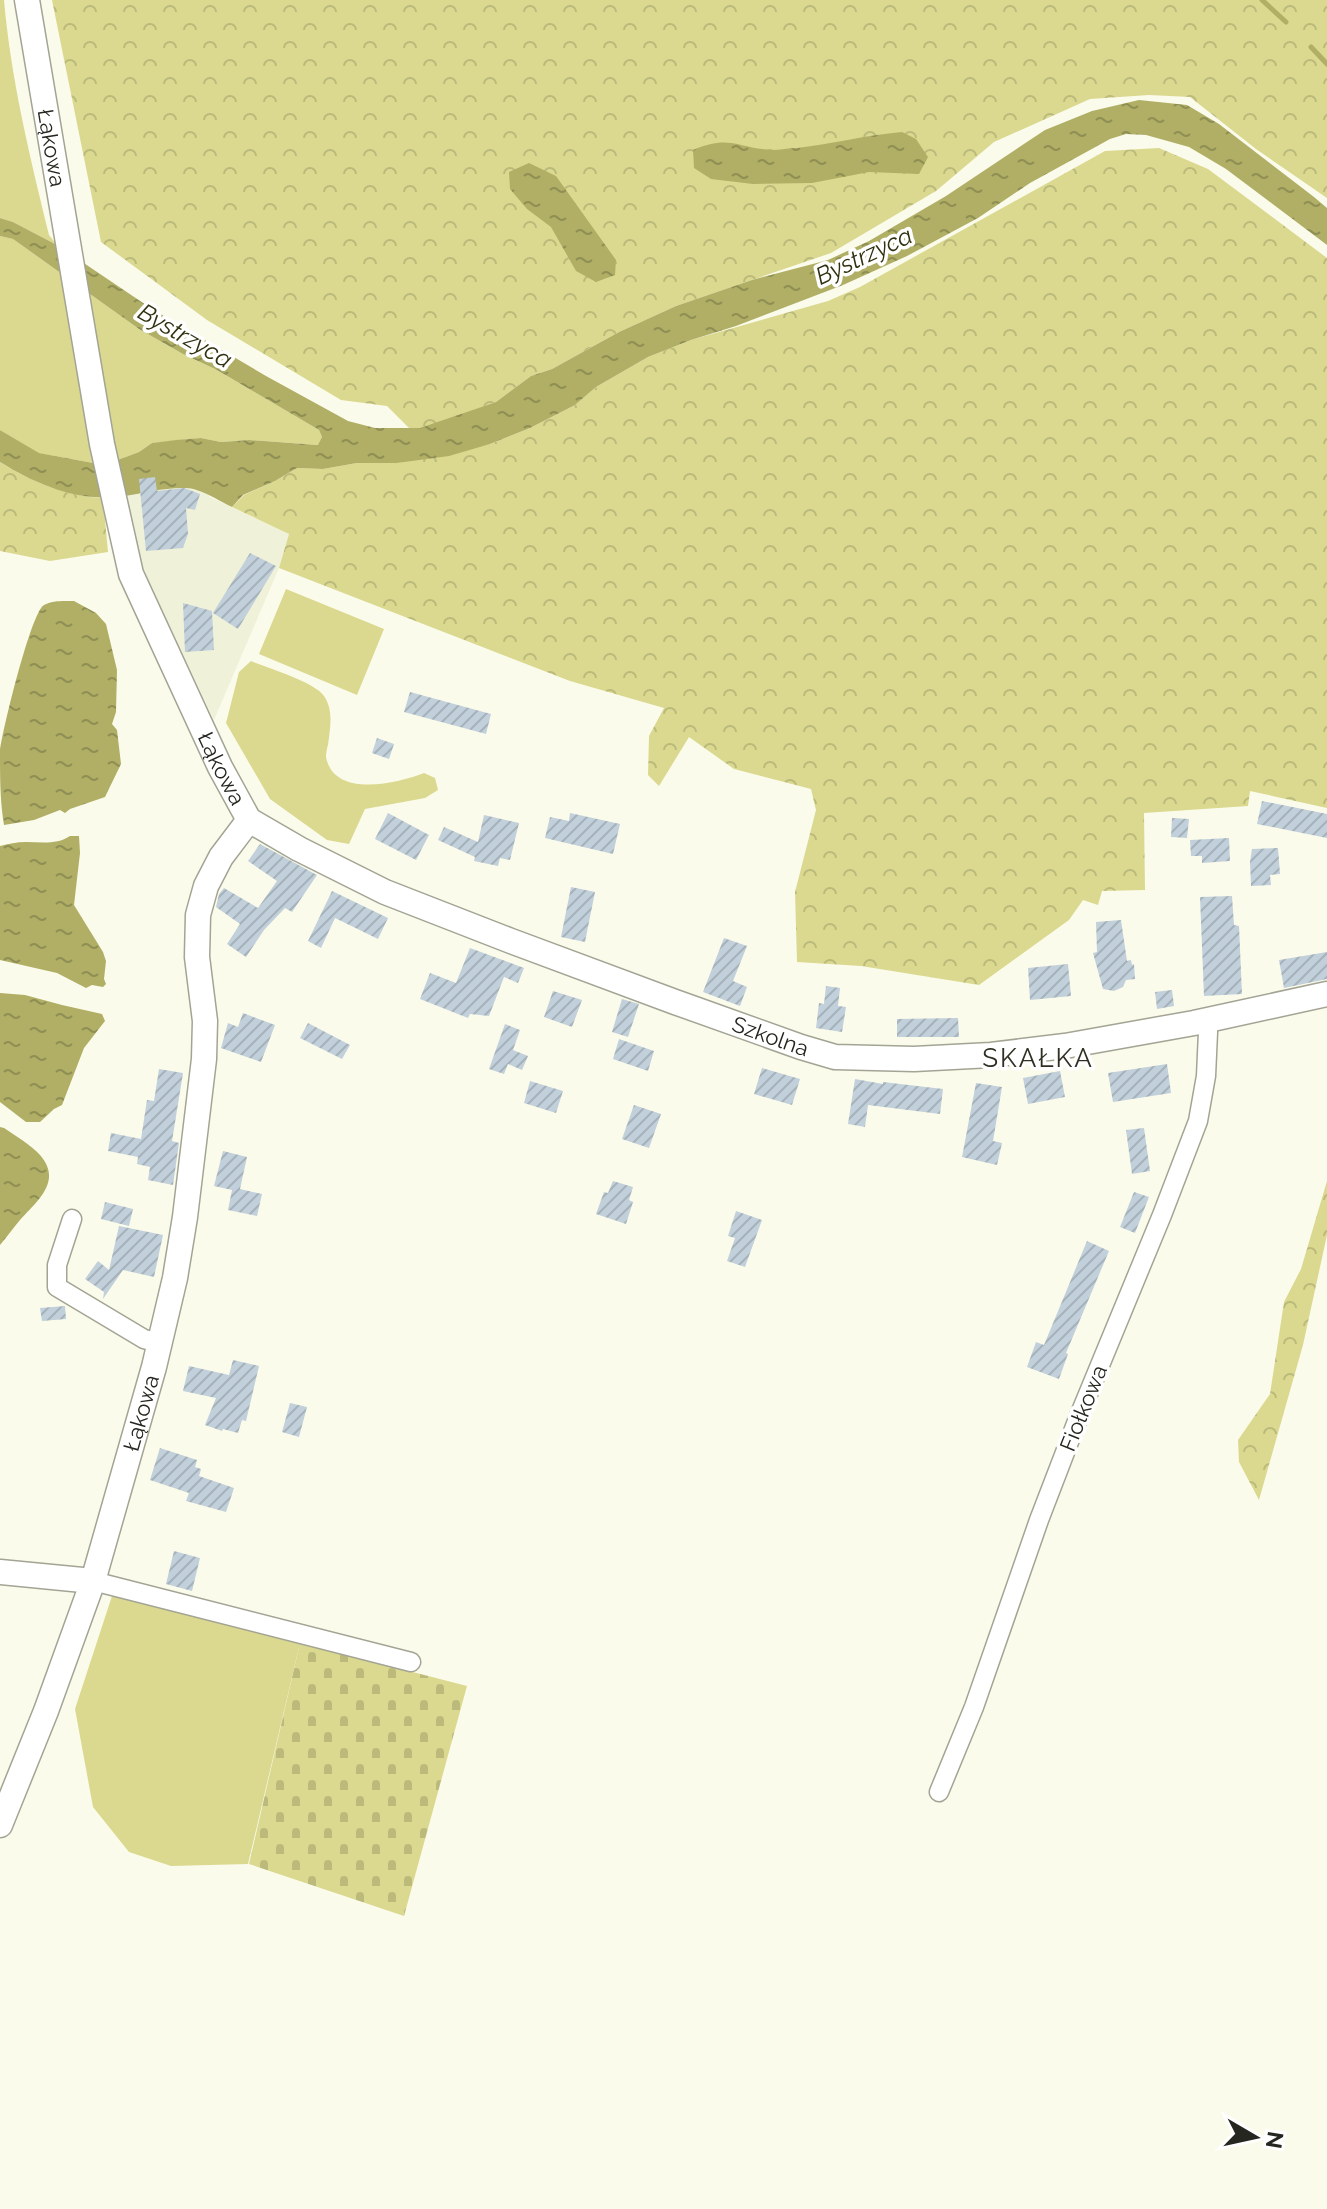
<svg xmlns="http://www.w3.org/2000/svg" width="1327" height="2209" font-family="Raleway,sans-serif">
  <defs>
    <pattern id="forest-crowns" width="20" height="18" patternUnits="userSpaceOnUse" patternTransform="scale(2)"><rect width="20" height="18" fill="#dad98f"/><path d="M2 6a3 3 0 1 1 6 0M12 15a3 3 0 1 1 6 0" fill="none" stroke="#bbba7b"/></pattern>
    <pattern id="cemetery-stones" width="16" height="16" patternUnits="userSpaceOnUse" patternTransform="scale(2)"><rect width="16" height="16" fill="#dad98f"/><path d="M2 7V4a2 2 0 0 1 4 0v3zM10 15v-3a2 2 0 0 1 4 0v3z" fill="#bbba7b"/></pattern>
    <pattern id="water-ripples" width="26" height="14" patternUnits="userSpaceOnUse" patternTransform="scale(2)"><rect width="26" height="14" fill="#b0af65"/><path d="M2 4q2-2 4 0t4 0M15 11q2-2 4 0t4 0" fill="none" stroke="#8f8e53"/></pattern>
    <pattern id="building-hatch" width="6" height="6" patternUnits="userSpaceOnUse" patternTransform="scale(2)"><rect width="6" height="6" fill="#c1d0da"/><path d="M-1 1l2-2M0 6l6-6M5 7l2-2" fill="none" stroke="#a6b2bb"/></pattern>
  </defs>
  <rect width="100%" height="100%" fill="#fbfbeb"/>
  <path fill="#f0f1d9" d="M 158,421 L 210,497 L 289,534 L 279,568 L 214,720 L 141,564 L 123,496 Z"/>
  <path fill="#dad98f" d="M 0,0 L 4,0 C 11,80 30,157 49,235 L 57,245 L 13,222 L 0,218 Z
    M 0,236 L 13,239 L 139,329 L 183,354 L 217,370 L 319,430 L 322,437 L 319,445 L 249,440 L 221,442 L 201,438 L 152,443 L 139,452 L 115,461 L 93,463 L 38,453 L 0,430 Z
    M 286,589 L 384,629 L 357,695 L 259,654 Z
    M 251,661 C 268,668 315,682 324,696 C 334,711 330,728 328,745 C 327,747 326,755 326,757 C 334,799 398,783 424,773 L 435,778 L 438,790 L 425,798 L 365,809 L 349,844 L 327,840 L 270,799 L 226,723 L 239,672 Z
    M 112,1596 L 300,1643 L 248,1864 L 171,1866 L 129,1852 L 93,1807 L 75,1709 Z"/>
  <path fill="url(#forest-crowns)" d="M 52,0 L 1327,0 L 1327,198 L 1256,149 L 1190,97 L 1149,95 L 1090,99 L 994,142 L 936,191 L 831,253 L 676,306 L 619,332 L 552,369 L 531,376 L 496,402 L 435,424 L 420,428 L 409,428 L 387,406 L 341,400 L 207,320 L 101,242 Z
    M 1159,148 L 1208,169 L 1327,258 L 1327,808 L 1250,791 L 1248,806 L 1144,813 L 1145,890 L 1102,891 L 1098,905 L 1083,900 L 1069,920 L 979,985 L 861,966 L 797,962 L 795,892 L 816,810 L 811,789 L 734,769 L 689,737 L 659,786 L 648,775 L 649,736 L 664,708 L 570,681 L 279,568 L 289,534 L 232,507 L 244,495 L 275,481 L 297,468 L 323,469 L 357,463 L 397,463 L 490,444 L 530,428 L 575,405 L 596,387 L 648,357 L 691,340 L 828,301 L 860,287 L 1105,151 Z
    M 0,462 C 32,482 66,496 103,498 L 108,552 L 50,561 L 0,551 Z
    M 1327,1168 L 1327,1235 L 1303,1345 L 1259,1500 L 1239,1462 L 1238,1440 L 1270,1394 L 1284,1302 L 1301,1269 L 1327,1181 Z"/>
  <path fill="url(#cemetery-stones)" d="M 300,1643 L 467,1686 L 404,1916 L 249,1864 Z"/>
  <path fill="url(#water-ripples)" d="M 1139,100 L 1187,105 L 1219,124 L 1314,197 L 1327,208 L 1327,245 L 1226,169 L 1189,147 L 1146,135 L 1126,134 L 1110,139 L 1030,183 L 978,218 L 907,256 L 843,285 L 736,326 L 691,340 L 648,357 L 596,387 L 575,405 L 530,428 L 490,444 L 449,456 L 397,463 L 357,463 L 323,469 L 297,468 L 275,481 L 243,495 L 232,507 C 219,501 200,488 186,488 C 166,487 144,493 124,496 C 80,503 37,485 0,462 L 0,430 L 39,453 L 93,463 L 115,461 L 139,452 L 152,443 L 176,440 L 201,438 L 221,442 L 249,440 L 318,445 L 322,437 L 319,430 L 217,370 L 183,354 L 139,329 L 13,239 L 0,236 L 0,218 L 13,222 L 57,245 L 152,309 L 266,376 L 348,421 L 375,428 L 420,428 L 496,402 L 531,376 L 552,369 L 619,332 L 676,306 L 752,280 L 828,260 L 869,241 L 946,196 L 1045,130 L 1092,111 Z
    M 902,132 L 916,139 L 928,157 L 919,174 L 869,172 L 812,183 L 753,184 L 711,179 L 694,168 L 693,150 C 729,134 738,148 772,150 C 780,150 789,148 797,148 C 832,144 866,135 902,132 Z
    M 529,163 L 556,176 L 616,260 L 615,275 L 596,282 L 576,271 L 551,227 L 527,209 L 510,189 L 509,172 Z
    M 74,601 L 96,613 L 106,624 L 117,670 L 116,712 L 112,724 L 117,730 L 121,764 L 105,797 L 70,809 L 65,813 L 60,810 L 34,820 L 4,825 C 0,802 0,775 0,751 C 2,732 31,612 44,605 C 52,600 65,601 74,601 Z
    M 70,836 L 79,836 L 80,853 L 74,905 L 103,952 L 106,961 L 104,979 L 106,984 L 103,987 L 92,985 L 86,988 L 57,973 L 0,960 L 0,846 C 8,844 17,842 26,842 C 41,842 57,845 70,836 Z
    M 0,993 L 25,995 L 62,1005 L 102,1014 L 105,1021 L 84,1048 L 62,1105 L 54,1109 L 40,1122 L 26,1122 L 0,1102 Z
    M 0,1127 L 4,1128 C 16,1136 31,1145 40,1155 C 63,1181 37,1201 20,1220 C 13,1228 7,1237 0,1245 Z"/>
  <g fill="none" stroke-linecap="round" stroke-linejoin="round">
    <path stroke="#b0af65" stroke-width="5" d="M 1262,0 L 1286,22
      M 1311,47 L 1327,64"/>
  </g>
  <path fill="url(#building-hatch)" d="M 155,477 L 157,491 L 184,488 L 200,494 L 195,510 L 186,508 L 188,534 L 183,548 L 146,551 L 139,479 Z
    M 250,553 L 276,566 L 238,629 L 213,613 Z
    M 183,603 L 212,611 L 214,650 L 185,652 Z
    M 410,692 L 491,714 L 486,734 L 404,712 Z
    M 377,738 L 394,744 L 389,759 L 372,753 Z
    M 1262,801 L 1327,814 L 1327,838 L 1257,824 Z
    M 388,813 L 429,835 L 416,860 L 375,839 Z
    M 570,813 L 620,824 L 613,854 L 545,838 L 550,817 L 569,821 Z
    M 484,815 L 519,823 L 510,860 L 500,858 L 498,866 L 474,861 L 475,857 L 438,840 L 444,827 L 478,842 Z
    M 1172,818 L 1189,819 L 1187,838 L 1171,837 Z
    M 1229,838 L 1230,861 L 1202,863 L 1202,856 L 1191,856 L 1190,840 Z
    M 260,844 L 317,875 L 292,912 L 285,908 L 264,930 L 246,957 L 227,944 L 240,924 L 216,907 L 219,894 L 224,888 L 258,908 L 277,881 L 248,861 Z
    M 1278,848 L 1280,874 L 1270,875 L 1271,885 L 1251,886 L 1250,862 L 1252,849 Z
    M 571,887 L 595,892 L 585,942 L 561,937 Z
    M 332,891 L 388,918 L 378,939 L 335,918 L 321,948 L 308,941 Z
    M 1232,896 L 1234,925 L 1239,926 L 1242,994 L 1204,996 L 1200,897 Z
    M 1121,920 L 1127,961 L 1131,960 L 1132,965 L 1134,964 L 1135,979 L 1126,980 L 1123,987 L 1114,991 L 1103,989 L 1093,953 L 1097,952 L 1096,922 Z
    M 724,938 L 747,946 L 733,981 L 747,987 L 740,1006 L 703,992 Z
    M 470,948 L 524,968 L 518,983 L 504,977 L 489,1016 L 470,1014 L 468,1018 L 420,999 L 430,973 L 456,983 Z
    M 1327,952 L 1327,979 L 1284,988 L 1279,960 Z
    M 1068,964 L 1071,996 L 1030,1000 L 1028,968 Z
    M 826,986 L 840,988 L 838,1006 L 846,1007 L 842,1032 L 816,1028 L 819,1003 L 824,1004 Z
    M 1172,990 L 1174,1006 L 1157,1009 L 1155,992 Z
    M 553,991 L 582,1000 L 572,1027 L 544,1017 Z
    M 622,999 L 639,1004 L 628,1037 L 612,1032 Z
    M 243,1013 L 275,1025 L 261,1062 L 221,1048 L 228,1023 L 238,1027 Z
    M 958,1018 L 959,1037 L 897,1037 L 897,1019 Z
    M 308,1023 L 350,1045 L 342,1059 L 300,1038 Z
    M 505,1024 L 520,1030 L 513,1050 L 528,1056 L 522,1070 L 508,1064 L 504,1074 L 489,1069 Z
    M 619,1039 L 654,1051 L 648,1071 L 613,1059 Z
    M 1167,1064 L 1171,1093 L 1113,1102 L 1108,1073 Z
    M 762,1068 L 800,1079 L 792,1105 L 754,1094 Z
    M 159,1069 L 183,1073 L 172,1141 L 179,1143 L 173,1185 L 148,1180 L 150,1167 L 137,1164 L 138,1157 L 108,1151 L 111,1133 L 141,1139 L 147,1100 L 154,1101 Z
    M 1060,1071 L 1065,1097 L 1028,1104 L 1023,1078 Z
    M 855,1079 L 883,1084 L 883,1082 L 943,1089 L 940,1114 L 868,1105 L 865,1127 L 848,1124 Z
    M 530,1081 L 563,1091 L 556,1113 L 524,1103 Z
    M 976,1083 L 1002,1087 L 993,1141 L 1002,1143 L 997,1165 L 962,1157 Z
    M 634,1105 L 661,1114 L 649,1148 L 622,1139 Z
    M 1144,1128 L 1150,1171 L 1132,1174 L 1126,1130 Z
    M 223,1151 L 247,1157 L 240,1189 L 262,1194 L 257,1216 L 228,1210 L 232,1190 L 214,1186 Z
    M 613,1181 L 633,1187 L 629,1200 L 633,1202 L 626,1224 L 596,1214 L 604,1192 L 608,1193 Z
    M 1134,1192 L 1149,1197 L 1135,1233 L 1120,1227 Z
    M 105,1202 L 133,1209 L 129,1226 L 101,1219 Z
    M 736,1211 L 762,1220 L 745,1267 L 727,1261 L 735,1238 L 728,1236 Z
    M 119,1226 L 163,1235 L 154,1277 L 123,1270 L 103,1299 L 104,1292 L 85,1279 L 98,1261 L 109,1270 Z
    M 1087,1241 L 1109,1251 L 1066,1353 L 1068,1354 L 1059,1379 L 1027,1367 L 1036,1342 L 1044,1345 Z
    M 65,1306 L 66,1319 L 42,1321 L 40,1308 Z
    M 233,1360 L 259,1366 L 246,1421 L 242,1420 L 238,1433 L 223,1429 L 222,1431 L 205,1425 L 216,1398 L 183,1391 L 189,1366 L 229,1375 Z
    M 290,1403 L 307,1407 L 299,1437 L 282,1432 Z
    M 160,1448 L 197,1460 L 195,1467 L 201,1469 L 199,1476 L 234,1488 L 226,1512 L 186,1501 L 189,1493 L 150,1480 Z
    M 174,1551 L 200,1558 L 192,1591 L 166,1584 Z"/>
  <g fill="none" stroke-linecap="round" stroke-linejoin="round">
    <g stroke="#a3a494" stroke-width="21">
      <path id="street" d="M 72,1219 L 57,1265 L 57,1287 L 144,1339 L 159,1343
        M 93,1581 L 411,1662
        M 939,1792 L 974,1707 L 1039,1520 L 1079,1416 L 1162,1215 L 1198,1121 L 1206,1076 L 1208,1032 L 1206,1020"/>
    </g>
    <g stroke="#a3a494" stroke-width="27">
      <g id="secondary">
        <path id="s1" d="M 27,0 L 102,444 L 131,574 L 220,767 L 249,820 L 299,849 L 385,892 L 511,941 L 675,1002 L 801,1047 L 835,1057 L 914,1059 L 991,1055 L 1065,1046 L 1194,1023 L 1327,994"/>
        <path d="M 0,1572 L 93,1581"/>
        <path id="s2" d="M 0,1825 L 46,1711 L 93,1581 L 154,1367 L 175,1278 L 185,1217 L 204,1059 L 205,1021 L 197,957 L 198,915 L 206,886 L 221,857 L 249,820"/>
      </g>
    </g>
    <use href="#street" stroke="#fff" stroke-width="18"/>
    <use href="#secondary" stroke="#fff" stroke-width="24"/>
  </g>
  <g text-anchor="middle" stroke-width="7" stroke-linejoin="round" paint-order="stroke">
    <g font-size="22" fill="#262620" stroke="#fff">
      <text dy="8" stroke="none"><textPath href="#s1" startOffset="150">Łąkowa</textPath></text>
      <text dy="8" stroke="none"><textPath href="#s1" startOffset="798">Łąkowa</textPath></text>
      <text dy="8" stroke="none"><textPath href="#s1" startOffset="1422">Szkolna</textPath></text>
      <text transform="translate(1083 1408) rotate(-68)" y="8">Fiołkowa</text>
      <text dy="8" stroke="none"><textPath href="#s2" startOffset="436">Łąkowa</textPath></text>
    </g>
    <g font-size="24" font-style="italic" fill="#31300f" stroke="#fff">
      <text transform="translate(864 256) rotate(-25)" y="8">Bystrzyca</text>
      <text transform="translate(185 336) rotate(30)" y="8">Bystrzyca</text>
    </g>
    <g font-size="26" letter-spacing="2" fill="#2f2f23" stroke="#fff">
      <text x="1038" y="1067">SKAŁKA</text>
    </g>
  </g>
  <g transform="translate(1255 2137) rotate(99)" stroke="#ffffff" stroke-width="6" paint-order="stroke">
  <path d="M0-6L14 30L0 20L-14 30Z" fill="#262620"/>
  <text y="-12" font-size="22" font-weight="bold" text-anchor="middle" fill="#262620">N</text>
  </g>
</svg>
